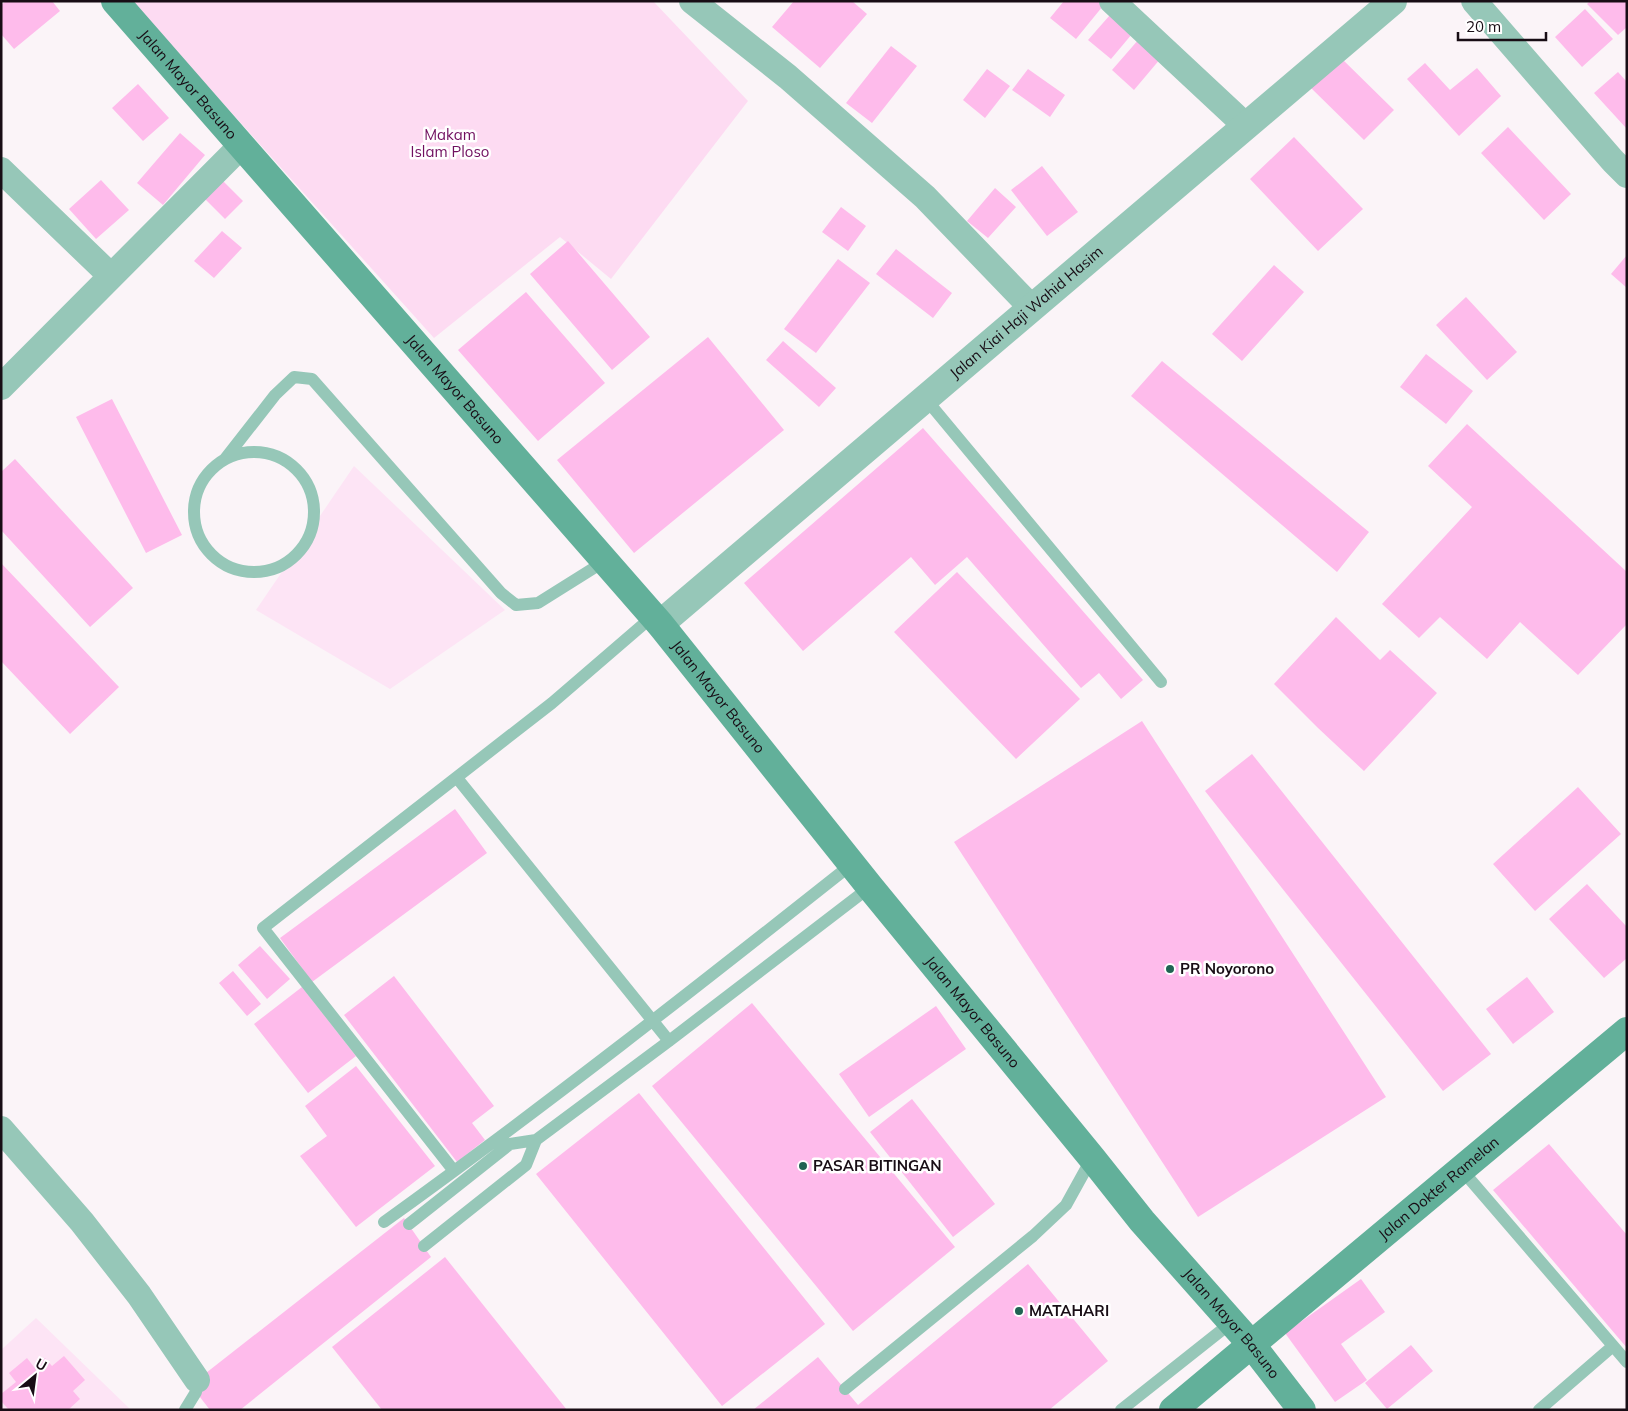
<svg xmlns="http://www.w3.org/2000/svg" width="1628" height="1411" font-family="Mulish,sans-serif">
  <rect width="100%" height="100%" fill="#fbf4f8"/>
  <path fill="#fde4f5" d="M 354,466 L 505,610 L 390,689 L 256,610 Z
    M 36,1318 L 131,1410 L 1,1410 L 1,1350 Z"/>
  <path fill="#fddbf2" d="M 131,1 L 653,1 L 748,101 L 611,279 L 560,237 L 434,338 Z"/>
  <path fill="#febbeb" d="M 6,1 L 52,1 L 60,11 L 14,49 L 1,34 L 1,5 Z
    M 794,1 L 852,1 L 867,14 L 820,68 L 772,27 Z
    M 1064,1 L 1107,1 L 1076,39 L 1050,18 Z
    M 1590,1 L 1627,1 L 1627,27 L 1618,35 L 1587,4 Z
    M 1585,9 L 1613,39 L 1582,67 L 1555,37 Z
    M 1110,15 L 1132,34 L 1111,59 L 1088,40 Z
    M 1139,39 L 1161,58 L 1134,90 L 1112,70 Z
    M 891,46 L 917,66 L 872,123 L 846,103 Z
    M 1340,57 L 1394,110 L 1364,140 L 1310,87 Z
    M 1425,63 L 1450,90 L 1477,68 L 1501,96 L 1459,136 L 1407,79 Z
    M 987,69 L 1010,86 L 985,118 L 963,100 Z
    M 1028,69 L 1065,95 L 1050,117 L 1012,90 Z
    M 1618,72 L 1627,82 L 1627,129 L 1594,93 Z
    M 138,84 L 169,118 L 143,141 L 112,108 Z
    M 1508,127 L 1571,194 L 1544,220 L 1481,153 Z
    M 180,133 L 205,155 L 163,205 L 137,183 Z
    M 1294,137 L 1363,209 L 1318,251 L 1250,179 Z
    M 1042,166 L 1078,212 L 1047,236 L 1011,190 Z
    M 219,177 L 243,201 L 225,219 L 201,195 Z
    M 101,180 L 129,210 L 96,239 L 69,209 Z
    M 995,188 L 1016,207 L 988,238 L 967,221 Z
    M 841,207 L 866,226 L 848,251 L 822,232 Z
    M 222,231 L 242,248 L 214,278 L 194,261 Z
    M 568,241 L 650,337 L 612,370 L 530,274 Z
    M 896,249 L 952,293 L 933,318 L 876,274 Z
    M 1627,255 L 1627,288 L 1611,274 Z
    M 838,259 L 870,283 L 816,353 L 784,329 Z
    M 1274,265 L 1304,292 L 1242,361 L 1212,334 Z
    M 526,292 L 605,383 L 538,441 L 458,350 Z
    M 1466,297 L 1517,352 L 1487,380 L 1436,325 Z
    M 708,337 L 784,430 L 634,553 L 557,460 Z
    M 783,341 L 836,388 L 819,407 L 766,360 Z
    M 1426,354 L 1473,391 L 1446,424 L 1400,387 Z
    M 1162,361 L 1369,532 L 1337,572 L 1131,396 Z
    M 112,399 L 182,535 L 146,553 L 76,417 Z
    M 1467,424 L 1627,572 L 1627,624 L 1578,675 L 1520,622 L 1487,659 L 1440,617 L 1419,638 L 1382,604 L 1472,507 L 1428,466 Z
    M 923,428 L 1143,680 L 1121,699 L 1099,673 L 1081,688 L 967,557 L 935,585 L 911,557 L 803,651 L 744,583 Z
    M 15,459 L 133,588 L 90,627 L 1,530 L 1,472 Z
    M 1,563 L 119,687 L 70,734 L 1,661 Z
    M 957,572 L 1080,699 L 1016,759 L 894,632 Z
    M 1336,617 L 1380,660 L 1390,650 L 1437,693 L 1364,771 L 1318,728 L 1274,684 Z
    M 1142,721 L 1386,1097 L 1198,1217 L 954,842 Z
    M 1252,754 L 1491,1054 L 1443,1091 L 1205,791 Z
    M 1578,787 L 1621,834 L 1535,911 L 1493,864 Z
    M 455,809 L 487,853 L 312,982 L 280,938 Z
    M 1587,884 L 1627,927 L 1627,958 L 1604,978 L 1549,919 Z
    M 260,946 L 290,979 L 267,999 L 238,965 Z
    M 233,971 L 261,1004 L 247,1016 L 219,983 Z
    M 394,976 L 494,1106 L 472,1123 L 485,1140 L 457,1162 L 344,1015 Z
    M 1527,977 L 1554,1012 L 1513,1044 L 1486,1009 Z
    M 302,987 L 356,1056 L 308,1093 L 254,1024 Z
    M 752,1003 L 955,1247 L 853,1331 L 652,1086 Z
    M 936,1006 L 966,1049 L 869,1117 L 839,1074 Z
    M 356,1066 L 435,1166 L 356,1227 L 300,1156 L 327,1136 L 305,1106 Z
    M 639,1093 L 825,1324 L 722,1406 L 536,1174 Z
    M 912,1099 L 995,1204 L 953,1237 L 870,1132 Z
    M 1549,1144 L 1627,1235 L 1627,1348 L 1493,1190 Z
    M 404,1218 L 431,1257 L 240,1410 L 210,1410 L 196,1392 L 197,1380 Z
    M 445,1257 L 567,1410 L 382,1410 L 332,1347 Z
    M 1028,1264 L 1108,1361 L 1049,1410 L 753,1410 L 818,1357 L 858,1405 Z
    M 1361,1279 L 1385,1312 L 1341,1344 L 1367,1380 L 1335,1402 L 1285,1333 Z
    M 1411,1345 L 1433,1371 L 1387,1409 L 1365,1383 Z
    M 64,1356 L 85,1380 L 73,1391 L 80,1399 L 68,1410 L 9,1410 L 1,1401 L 1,1394 L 16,1382 L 9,1373 L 27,1358 L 34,1367 L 45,1358 L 52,1366 Z"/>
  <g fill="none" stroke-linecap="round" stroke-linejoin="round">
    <path stroke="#96c7b8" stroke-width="12" d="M 925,398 L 1161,682
      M194 512a60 60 0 1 1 120 0a60 60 0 1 1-120 0Z
      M 225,459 L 275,395 L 294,377 L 312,379 L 501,593 L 516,605 L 538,603 L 605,561
      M 457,778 L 669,1041
      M 1461,1169 L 1627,1362
      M 454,1171 L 263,928 L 552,703 L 653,616
      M 384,1222 C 544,1107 698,986 852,864
      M 409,1224 L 510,1144 L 536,1140 L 669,1041 L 870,887
      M 424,1246 L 526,1165 L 536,1140
      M 845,1389 L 1033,1236 L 1066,1205 L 1092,1158
      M 185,1410 L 196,1392
      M 1121,1410 L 1232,1322
      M 1539,1410 L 1613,1346"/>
    <path stroke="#96c7b8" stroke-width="26" d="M 692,1 L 788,77 L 925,197 L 1032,308
      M 1112,1 L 1246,126
      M 1474,1 L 1613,161 L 1627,175
      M 1,170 L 111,276
      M 1,387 L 241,146
      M 1,1129 L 82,1222 L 139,1295 L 197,1380"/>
    <path stroke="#96c7b8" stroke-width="28" id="s1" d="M 660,624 L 1393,1"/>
    <g stroke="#62b09a" stroke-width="28">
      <path id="s2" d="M 115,1 L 660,624 L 870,887 L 1092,1158 L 1142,1221 L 1251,1344 L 1302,1410"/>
      <path id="s3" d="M 1173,1410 L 1627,1031"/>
    </g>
  </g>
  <g fill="#206353" stroke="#fff" stroke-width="2">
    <circle cx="1170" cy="969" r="5"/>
    <circle cx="803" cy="1166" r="5"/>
    <circle cx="1019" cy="1311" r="5"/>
  </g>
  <g text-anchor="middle" stroke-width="5" stroke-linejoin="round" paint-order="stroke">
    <g font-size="15" fill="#180d15" stroke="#fff">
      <text dy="5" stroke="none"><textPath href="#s2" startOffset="111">Jalan Mayor Basuno</textPath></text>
      <text dy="5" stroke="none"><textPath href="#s1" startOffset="481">Jalan Kiai Haji Wahid Hasim</textPath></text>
      <text dy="5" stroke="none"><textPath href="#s2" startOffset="516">Jalan Mayor Basuno</textPath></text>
      <text dy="5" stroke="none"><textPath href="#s2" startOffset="921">Jalan Mayor Basuno</textPath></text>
      <text dy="5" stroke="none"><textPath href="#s2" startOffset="1326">Jalan Mayor Basuno</textPath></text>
      <text dy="5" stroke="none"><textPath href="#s3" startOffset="346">Jalan Dokter Ramelan</textPath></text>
      <text dy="5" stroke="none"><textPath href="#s2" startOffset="1731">Jalan Mayor Basuno</textPath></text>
    </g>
    <g font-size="15" fill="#700f5f" stroke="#fff">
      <text x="450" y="140">Makam<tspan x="450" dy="17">Islam Ploso</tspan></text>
    </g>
    <g font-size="15" font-weight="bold" fill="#180d15" stroke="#fff" text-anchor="start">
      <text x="1180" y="974">PR Noyorono</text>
      <text x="813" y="1171">PASAR BITINGAN</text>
      <text x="1029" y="1316">MATAHARI</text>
    </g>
  </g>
  <rect width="1628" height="1411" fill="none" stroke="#180d15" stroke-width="5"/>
  <g transform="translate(35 1376) rotate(29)" stroke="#ffffff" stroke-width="4" paint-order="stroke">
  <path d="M0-4L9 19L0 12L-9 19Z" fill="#180d15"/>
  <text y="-8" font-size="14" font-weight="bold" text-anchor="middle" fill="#180d15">U</text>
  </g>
  <path d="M1458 32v8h88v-8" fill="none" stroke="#180d15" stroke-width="2.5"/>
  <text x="1466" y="32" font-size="15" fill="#180d15" stroke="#ffffff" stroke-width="4" paint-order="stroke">20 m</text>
</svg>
